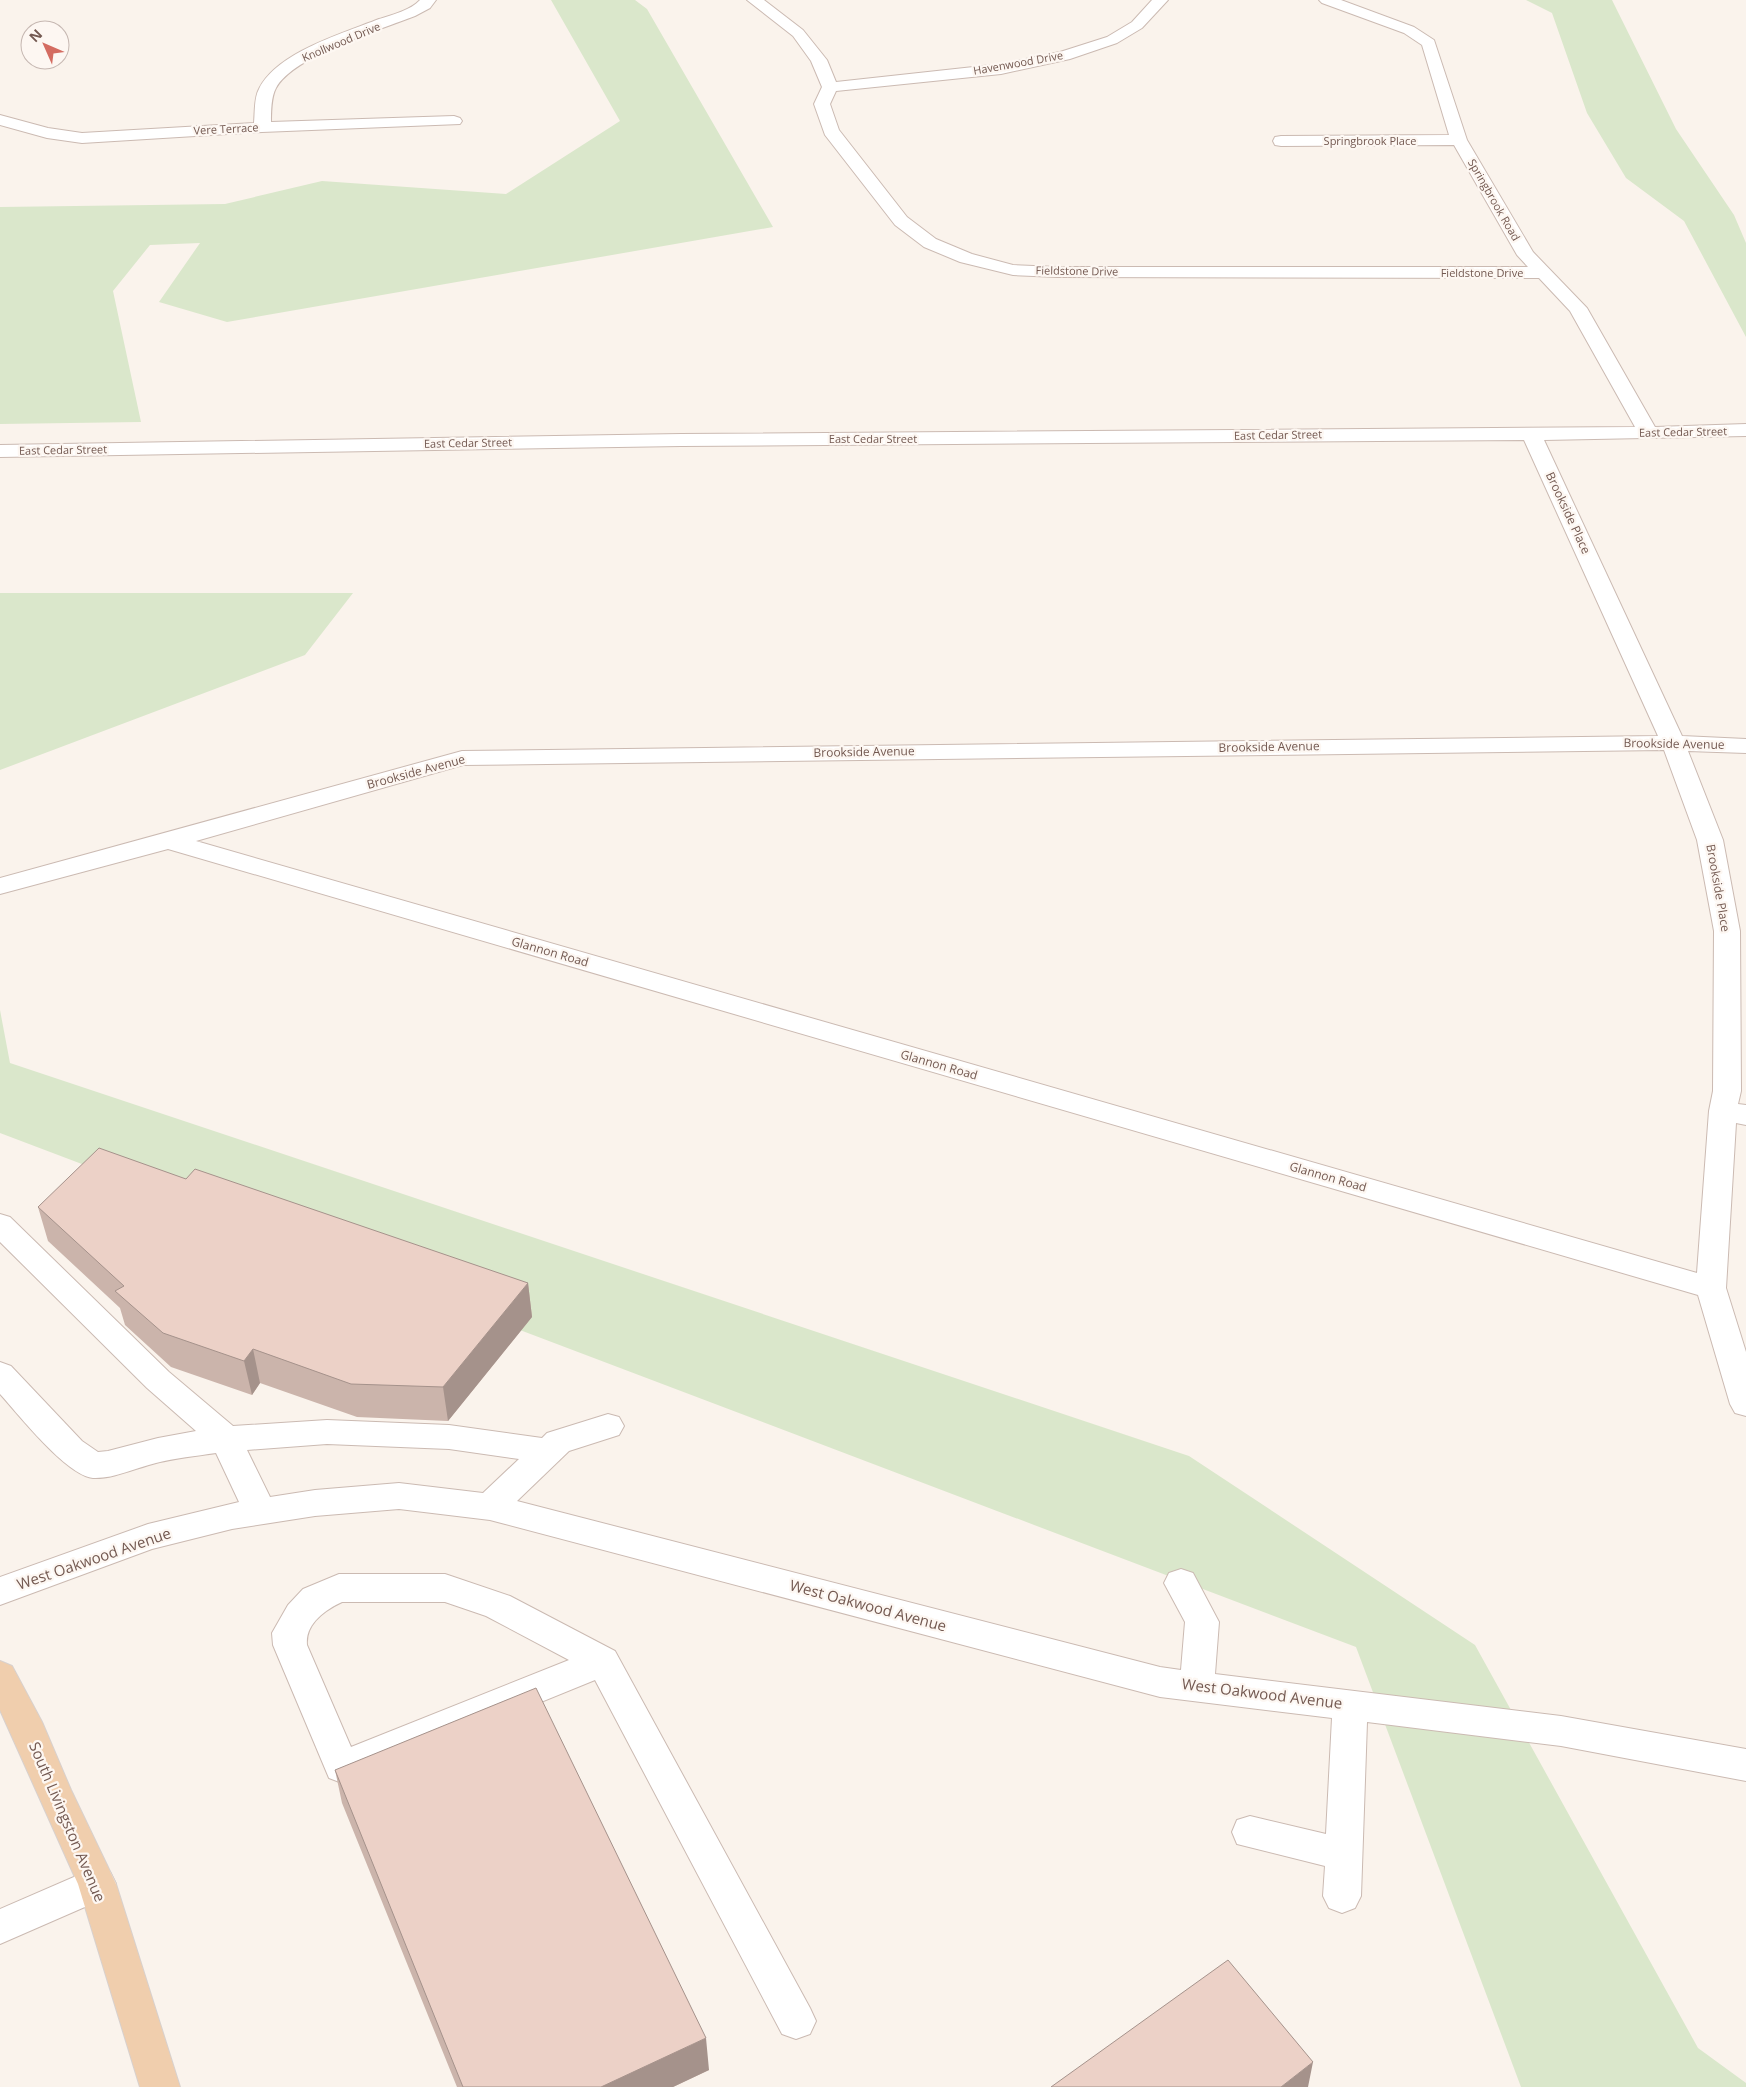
<svg xmlns="http://www.w3.org/2000/svg" width="1746" height="2087" font-family="'Open Sans',sans-serif">
  <rect width="100%" height="100%" fill="#faf3ec"/>
  <path fill="#dae7cb" d="M 551,0 L 635,0 L 647,9 L 773,227 L 227,322 L 159,302 L 200,243 L 150,245 L 113,291 L 141,422 L 0,424 L 0,207 L 225,204 L 322,181 L 506,194 L 620,121 Z
    M 1526,0 L 1612,0 L 1676,129 L 1734,215 L 1746,243 L 1746,337 L 1684,221 L 1626,178 L 1587,113 L 1552,13 Z
    M 0,593 L 353,593 L 305,655 L 0,770 Z
    M 0,1010 L 10,1063 L 1189,1456 L 1475,1645 L 1698,2048 L 1746,2083 L 1746,2087 L 1521,2087 L 1356,1647 L 0,1133 Z"/>
  <g fill="none" stroke-linecap="round" stroke-linejoin="round">
    <g stroke="#cbbab2" stroke-width="2">
      <path id="minor" d="M 420,0 L 436,0 L 430,8 L 415,16 C 382,29 293,56 276,88 C 271,97 271,111 271,122 L 454,116 L 460,118 L 462,121 L 460,124 L 262,132 L 82,143 L 47,138 L 0,125 L 0,115 L 48,128 L 82,133 L 254,123 C 255,112 254,98 259,89 C 277,52 344,33 379,19 C 392,15 411,10 420,0 Z
        M 747,0 L 764,0 L 803,30 L 827,60 L 836,82 L 1001,64 L 1060,52 L 1107,37 L 1132,22 L 1152,0 L 1168,0 L 1142,28 L 1117,43 L 1070,59 L 1001,74 L 836,91 L 830,104 L 839,130 L 907,217 L 936,239 L 972,254 L 1013,265 L 1057,267 L 1528,267 L 1517,255 L 1454,145 L 1281,146 L 1275,145 L 1273,141 L 1275,137 L 1281,136 L 1449,135 L 1422,45 L 1404,33 L 1322,3 L 1319,0 L 1341,0 L 1414,27 L 1434,40 L 1467,140 L 1533,252 L 1587,308 L 1655,427 L 1746,424 L 1746,436 L 1544,440 L 1682,736 L 1746,739 L 1746,753 L 1688,751 L 1723,840 L 1740,931 L 1741,1091 L 1738,1104 L 1746,1105 L 1746,1125 L 1736,1123 L 1726,1288 L 1746,1352 L 1746,1416 L 1735,1413 L 1730,1404 L 1698,1295 L 168,849 L 0,894 L 0,878 L 462,751 L 1658,736 L 1524,440 L 681,446 L 0,457 L 0,445 L 681,434 L 1635,427 L 1570,311 L 1539,278 L 1057,277 L 1013,275 L 960,262 L 924,247 L 895,225 L 825,135 L 814,104 L 822,87 L 811,61 L 793,36 ZM 1664,750 L 1697,840 L 1714,931 L 1713,1091 L 1709,1111 L 1697,1273 L 196,841 L 463,765 Z
        M 0,1214 L 10,1217 L 169,1372 L 233,1426 L 327,1420 L 449,1425 L 542,1438 L 547,1433 L 608,1414 L 619,1417 L 624,1426 L 619,1435 L 569,1451 L 517,1501 L 1160,1667 L 1181,1670 L 1185,1622 L 1164,1583 L 1169,1573 L 1181,1569 L 1193,1573 L 1219,1622 L 1215,1674 L 1561,1716 L 1746,1749 L 1746,1781 L 1561,1746 L 1367,1722 L 1361,1896 L 1355,1908 L 1342,1913 L 1329,1908 L 1323,1896 L 1325,1866 L 1237,1844 L 1232,1832 L 1237,1820 L 1250,1816 L 1326,1834 L 1332,1718 L 1160,1697 L 490,1520 L 399,1509 L 315,1516 L 232,1529 L 152,1549 L 0,1605 L 0,1577 L 148,1524 L 239,1502 L 216,1453 C 196,1456 175,1458 156,1463 C 136,1468 113,1479 93,1478 C 66,1475 19,1415 0,1394 L 0,1362 L 11,1366 L 82,1441 L 98,1452 L 108,1451 L 158,1438 L 196,1431 L 147,1388 L 0,1242 ZM 327,1444 L 449,1449 L 519,1459 L 483,1493 L 399,1483 L 315,1490 L 270,1497 L 247,1450 Z
        M 339,1574 L 445,1574 L 510,1596 L 615,1651 L 810,2008 L 816,2021 L 810,2034 L 796,2039 L 782,2034 L 595,1680 L 355,1778 L 342,1783 L 329,1778 L 273,1645 L 272,1633 L 288,1605 L 303,1589 ZM 342,1602 L 445,1602 L 486,1616 L 569,1660 L 351,1747 L 307,1645 C 305,1624 325,1610 342,1602 Z
        M 97,1867 L 110,1872 L 116,1884 L 110,1896 L 0,1944 L 0,1909 Z"/>
    </g>
    <g stroke="#d8d1ce" stroke-width="2">
      <path id="major" d="M 0,1661 L 12,1666 L 42,1722 L 71,1790 L 116,1884 L 180,2087 L 140,2087 L 78,1884 L 0,1710 Z"/>
    </g>
    <use href="#minor" fill="#fff" fill-rule="evenodd"/>
    <use href="#major" fill="#f0cead" fill-rule="evenodd"/>
  </g>
  <path fill="#cbb4ab" d="M 186,1179 L 528,1283 L 532,1317 L 448,1421 L 357,1417 L 260,1383 L 252,1395 L 171,1367 L 125,1325 L 120,1308 L 48,1241 L 38,1207 Z
    M 335,1770 L 709,2070 L 673,2087 L 457,2087 L 342,1803 Z"/>
  <path fill="#a5928b" d="M 528,1283 L 532,1317 L 448,1421 L 443,1387 Z
    M 253,1349 L 260,1383 L 252,1395 L 244,1361 Z
    M 706,2038 L 709,2070 L 673,2087 L 601,2087 Z
    M 1313,2062 L 1308,2087 L 1281,2087 Z"/>
  <path fill="#ecd1c7" stroke="#a5928b" d="M 99,1148 L 186,1179 L 195,1169 L 528,1283 L 443,1387 L 351,1384 L 253,1349 L 244,1361 L 163,1333 L 115,1291 L 124,1286 L 38,1207 Z
    M 536,1688 L 706,2038 L 601,2087 L 463,2087 L 335,1770 Z
    M 1228,1960 L 1313,2062 L 1281,2087 L 1051,2087 Z"/>
  <g text-anchor="middle" stroke-width="4.5" stroke-linejoin="round" paint-order="stroke">
    <g font-size="11" fill="#735951" stroke="#fdf7f2">
      <text transform="translate(341 42) rotate(-23)" y="4">Knollwood Drive</text>
      <text transform="translate(1018 63) rotate(-10)" y="4">Havenwood Drive</text>
      <text transform="translate(226 129) rotate(-3)" y="4">Vere Terrace</text>
      <text x="1370" y="145">Springbrook Place</text>
      <text transform="translate(1494 200) rotate(60)" y="4">Springbrook Road</text>
      <text transform="translate(1077 271) rotate(1)" y="4">Fieldstone Drive</text>
      <text x="1482" y="277">Fieldstone Drive</text>
      <text transform="translate(1683 432) rotate(-1)" y="4">East Cedar Street</text>
      <text transform="translate(1278 435) rotate(-1)" y="4">East Cedar Street</text>
      <text x="873" y="443">East Cedar Street</text>
      <text transform="translate(468 443) rotate(-1)" y="4">East Cedar Street</text>
      <text transform="translate(63 450) rotate(-1)" y="4">East Cedar Street</text>
    </g>
    <g font-size="12" fill="#735951" stroke="#fdf7f2">
      <text transform="translate(1568 513) rotate(65)" y="4">Brookside Place</text>
      <text transform="translate(1674 744) rotate(1)" y="4">Brookside Avenue</text>
      <text transform="translate(1269 747) rotate(-1)" y="4">Brookside Avenue</text>
      <text transform="translate(864 752) rotate(-1)" y="4">Brookside Avenue</text>
      <text transform="translate(416 772) rotate(-15)" y="4">Brookside Avenue</text>
      <text transform="translate(1718 888) rotate(80)" y="4">Brookside Place</text>
      <text transform="translate(550 952) rotate(16)" y="4">Glannon Road</text>
      <text transform="translate(939 1065) rotate(16)" y="4">Glannon Road</text>
      <text transform="translate(1328 1177) rotate(16)" y="4">Glannon Road</text>
    </g>
    <g font-size="15" fill="#735951" stroke="#fdf7f2">
      <text transform="translate(94 1559) rotate(-19)" y="5">West Oakwood Avenue</text>
      <text transform="translate(868 1606) rotate(15)" y="5">West Oakwood Avenue</text>
      <text transform="translate(1262 1694) rotate(7)" y="5">West Oakwood Avenue</text>
      <text transform="translate(67 1822) rotate(67)" y="5">South Livingston Avenue</text>
    </g>
  </g>
  <g transform="translate(45 45) rotate(315)"><circle r="24" fill="#fdf7f2" stroke="#c6b8b2"/>
  <path d="M0-4L9 19L0 12L-9 19Z" fill="#d46c61"/>
  <text y="-8" font-size="14" font-weight="bold" text-anchor="middle" fill="#735951">N</text>
  </g>
</svg>
